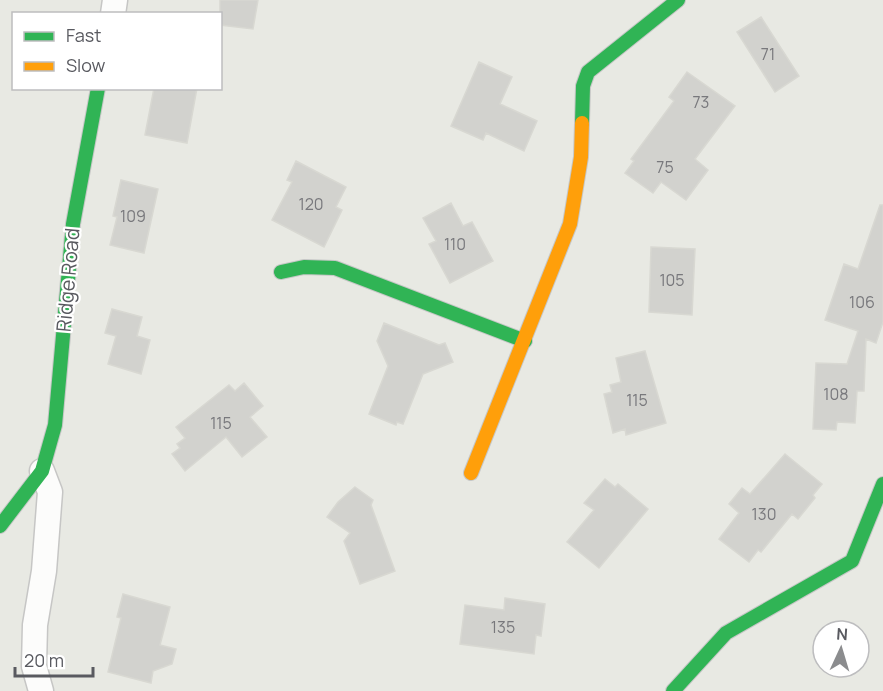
<svg xmlns="http://www.w3.org/2000/svg" width="883" height="691" font-family="Manrope,sans-serif">
  <rect width="100%" height="100%" fill="#e8e9e3"/>
  <path fill="#d2d2ce" stroke="#d8d8d2" stroke-width="1.5" d="M 220,0 L 258,0 L 253,29 L 220,25 Z
    M 761,17 L 799,76 L 775,92 L 737,32 Z
    M 479,62 L 512,77 L 500,104 L 537,121 L 524,151 L 486,133 L 483,140 L 451,126 Z
    M 687,72 L 735,106 L 695,159 L 708,170 L 686,200 L 661,182 L 653,193 L 625,173 L 634,161 L 631,159 L 674,101 L 669,97 Z
    M 154,88 L 197,88 L 187,143 L 145,135 Z
    M 296,161 L 346,187 L 336,207 L 342,210 L 324,247 L 272,220 L 292,182 L 287,180 Z
    M 121,180 L 158,189 L 144,253 L 110,245 L 117,217 L 113,216 Z
    M 451,203 L 463,226 L 472,222 L 493,261 L 450,283 L 429,244 L 436,241 L 423,218 Z
    M 880,205 L 883,205 L 883,322 L 876,343 L 866,339 L 864,391 L 857,391 L 855,423 L 837,422 L 836,430 L 813,429 L 816,363 L 847,364 L 858,331 L 825,320 L 844,264 L 858,269 Z
    M 651,247 L 695,249 L 692,315 L 649,312 Z
    M 112,309 L 142,317 L 137,336 L 150,340 L 141,374 L 108,364 L 116,336 L 105,333 Z
    M 384,323 L 439,345 L 445,343 L 453,362 L 423,374 L 403,424 L 397,422 L 396,425 L 369,414 L 388,366 L 377,341 Z
    M 645,351 L 666,423 L 626,435 L 625,429 L 613,433 L 604,394 L 612,392 L 610,385 L 621,382 L 616,358 Z
    M 244,383 L 263,406 L 250,417 L 267,437 L 242,457 L 226,437 L 185,471 L 172,454 L 180,448 L 177,444 L 185,438 L 176,427 L 229,385 L 235,391 Z
    M 785,454 L 822,484 L 813,495 L 815,498 L 798,519 L 792,514 L 761,552 L 758,550 L 749,562 L 719,539 L 739,513 L 729,504 L 742,488 L 750,494 Z
    M 605,479 L 615,487 L 618,484 L 648,509 L 599,568 L 567,542 L 594,510 L 584,503 Z
    M 355,487 L 373,500 L 371,505 L 395,571 L 360,584 L 344,541 L 350,533 L 327,517 L 338,502 Z
    M 123,594 L 170,607 L 160,645 L 176,649 L 172,664 L 153,671 L 151,683 L 108,672 L 121,618 L 117,617 Z
    M 505,598 L 545,604 L 541,636 L 536,635 L 534,654 L 460,644 L 465,605 L 504,610 Z"/>
  <g fill="none" stroke-linecap="round" stroke-linejoin="round">
    <g stroke="#c6c6c5" stroke-width="27">
      <path id="street" d="M 113,14 L 115,0
        M 41,691 L 34,666 L 35,625 L 44,571 L 50,492 L 42,471"/>
    </g>
    <g stroke="#c6c7c6" stroke-width="16">
      <path id="fast" d="M 582,123 L 583,86 L 588,72 L 678,0
        M 281,272 L 304,267 L 335,268 L 525,341
        M 0,526 L 42,471 L 55,425 L 73,224 L 98,88
        M 673,691 L 726,633 L 852,561 L 883,484"/>
    </g>
    <g stroke="#c6c7c6" stroke-width="16">
      <path id="slow" d="M 471,473 L 570,224 L 581,157 L 582,123"/>
    </g>
    <use href="#street" stroke="#fcfcfb" stroke-width="24"/>
    <use href="#fast" stroke="#30b455" stroke-width="14"/>
    <use href="#slow" stroke="#ff9f0a" stroke-width="14"/>
  </g>
  <g text-anchor="middle" stroke-width="4.5" stroke-linejoin="round" paint-order="stroke">
    <g font-size="16" fill="#78787c">
      <text x="768" y="60">71</text>
      <text x="701" y="108">73</text>
      <text x="665" y="173">75</text>
      <text x="311" y="210">120</text>
      <text x="133" y="222">109</text>
      <text x="455" y="250">110</text>
      <text x="672" y="286">105</text>
      <text x="862" y="308">106</text>
      <text x="836" y="400">108</text>
      <text x="637" y="406">115</text>
      <text x="221" y="429">115</text>
      <text x="764" y="520">130</text>
      <text x="503" y="633">135</text>
    </g>
    <g font-size="20" fill="#595a60" stroke="#fff">
      <text transform="translate(68 280) rotate(-85)" y="7">Ridge Road</text>
    </g>
  </g>
  <rect x="12" y="12" width="210" height="78" fill="#ffffff" stroke="#bdbdbf" stroke-width="1.5"/>
  <rect x="24" y="32" width="30" height="9" fill="#30b455" stroke="#bdbdbf" stroke-width="1.5"/>
  <text x="66" y="42" font-size="18" fill="#595a60">Fast</text>
  <rect x="24" y="62" width="30" height="9" fill="#ff9f0a" stroke="#bdbdbf" stroke-width="1.5"/>
  <text x="66" y="72" font-size="18" fill="#595a60">Slow</text>
  <g transform="translate(841 649) rotate(4)"><circle r="28" fill="#ffffff" stroke="#bdbdbf" stroke-width="1.5"/>
  <path d="M0-4.5L10 22L0 15L-10 22Z" fill="#8b8c8e"/>
  <text y="-9" font-size="16" font-weight="bold" text-anchor="middle" fill="#595a60">N</text>
  </g>
  <path d="M15 667v9h78v-9" fill="none" stroke="#595a60" stroke-width="3"/>
  <text x="24" y="667" font-size="18" fill="#595a60" stroke="#ffffff" stroke-width="4.5" paint-order="stroke">20 m</text>
</svg>
